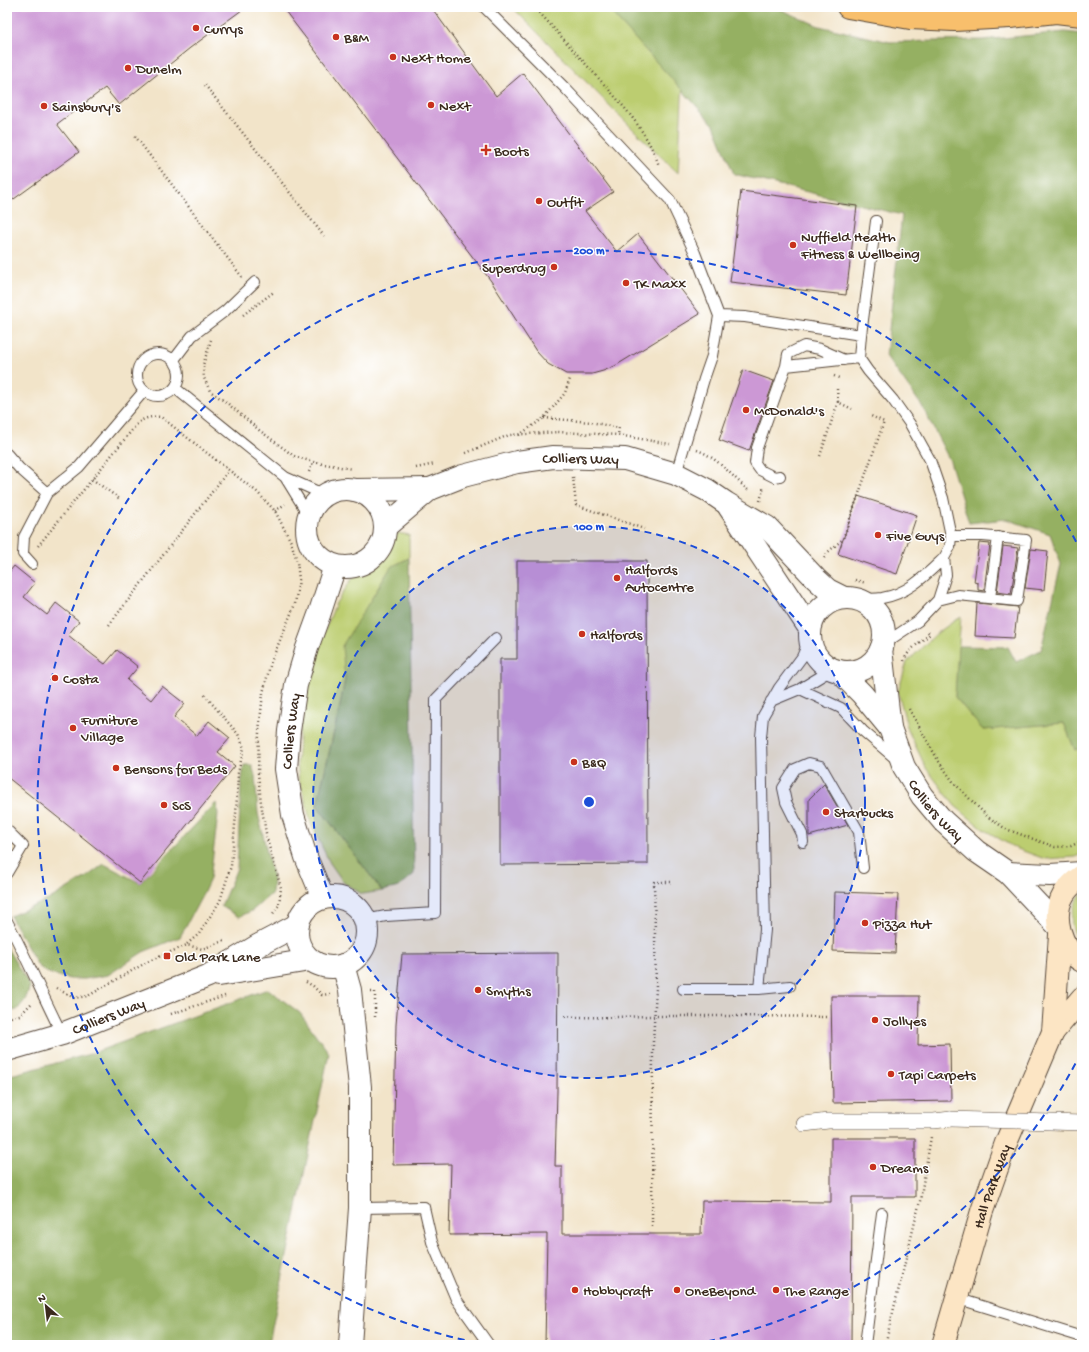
<svg xmlns="http://www.w3.org/2000/svg" width="1089" height="1352" font-family="'Gochi Hand',sans-serif">
  <rect width="100%" height="100%" fill="#fff"/>
  <filter id="ink" filterUnits="userSpaceOnUse"><feTurbulence type="fractalNoise" baseFrequency=".025" numOctaves="2"/><feDisplacementMap in="SourceGraphic" scale="8" xChannelSelector="R" yChannelSelector="G"/><feConvolveMatrix kernelMatrix="1 2 1 2 8 2 1 2 1" color-interpolation-filters="sRGB"/></filter>
  <filter id="wash" filterUnits="userSpaceOnUse"><feTurbulence type="fractalNoise" baseFrequency=".012" numOctaves="4" result="noise"/><feDisplacementMap in="SourceGraphic" scale="16" xChannelSelector="R" yChannelSelector="G"/><feGaussianBlur stdDeviation="0.9" result="paint"/><feColorMatrix in="noise" values="0 0 0 0 0 0 0 0 0 0 0 0 0 0 0 0 0 1.4 0 .05"/><feComposite in="paint" operator="in"/></filter>
  <g filter="url(#wash)">
    <rect width="100%" height="100%" fill="#f2e4c9"/>
    <path fill="#bccd70" stroke="#7c7c47" d="M 512,7 L 687,7 L 678,173 C 621,119 568,62 512,7 Z
      M 397,533 L 409,535 L 409,558 L 391,567 L 343,646 L 345,679 L 340,706 L 317,805 L 382,891 L 362,894 L 344,883 L 330,863 L 311,824 L 306,803 L 299,780 L 297,763 L 300,727 L 306,682 L 317,649 L 336,603 L 351,580 L 378,558 Z
      M 961,616 L 955,697 L 983,730 L 1064,723 L 1075,750 L 1082,747 L 1082,854 L 1075,857 L 1045,859 L 1015,848 L 983,829 L 955,806 L 926,768 L 908,730 L 898,692 L 907,662 L 936,634 Z
      M 1082,893 L 1082,944 C 1067,927 1069,909 1082,893 Z"/>
    <path fill="#95b062" stroke="#686d40" d="M 606,7 L 775,7 L 819,26 L 890,42 L 982,40 L 1065,32 L 1082,34 L 1082,747 L 1075,750 L 1064,723 L 983,730 L 955,697 L 958,646 L 1008,647 L 1016,662 L 1041,650 L 1061,564 L 1050,534 L 1006,519 L 969,523 L 950,461 L 922,406 L 886,356 L 902,215 L 734,174 L 714,125 Z
      M 409,558 L 414,874 L 399,887 L 382,891 L 317,805 L 340,706 L 345,679 L 342,646 L 391,567 Z
      M 244,765 L 252,765 L 255,776 L 258,813 L 273,879 L 272,893 L 253,910 L 239,917 L 221,906 L 237,868 L 241,786 Z
      M 216,803 L 218,814 L 210,879 L 203,894 L 180,937 L 143,952 L 108,975 L 85,979 L 70,979 L 48,973 L 38,966 L 10,916 L 48,900 L 88,876 L 104,864 L 140,883 Z
      M 7,948 L 30,986 L 25,1000 L 17,1010 L 7,1012 Z
      M 268,989 L 300,1013 L 329,1053 L 270,1338 L 267,1345 L 7,1345 L 7,1076 L 90,1054 Z"/>
    <g id="blocks">
      <path fill="#cc98d5" d="M 7,7 L 246,7 L 190,48 L 119,105 L 105,88 L 57,124 L 79,152 L 7,204 Z
        M 282,7 L 431,7 L 496,96 L 523,73 L 613,192 L 585,211 L 617,252 L 638,234 L 700,314 L 615,366 L 603,371 L 592,374 L 566,374 L 548,364 L 536,351 L 491,281 Z
        M 741,191 L 857,206 L 846,295 L 730,282 Z
        M 743,370 L 774,381 L 749,451 L 719,440 Z
        M 858,496 L 917,515 L 897,574 L 838,554 Z
        M 979,543 L 990,544 L 984,591 L 978,590 L 978,583 L 974,582 Z
        M 1003,546 L 1018,548 L 1011,594 L 997,592 Z
        M 1031,549 L 1048,551 L 1044,590 L 1025,588 Z
        M 517,561 L 647,561 L 648,864 L 500,865 L 500,659 L 517,659 Z
        M 14,566 L 35,583 L 24,597 L 47,615 L 56,603 L 79,621 L 68,635 L 94,656 L 105,664 L 117,650 L 138,667 L 127,680 L 151,700 L 162,686 L 185,704 L 174,717 L 197,736 L 209,721 L 230,738 L 218,752 L 235,766 L 140,883 L 7,777 L 7,575 Z
        M 977,603 L 1018,607 L 1014,638 L 975,636 Z
        M 824,784 L 848,825 L 809,836 L 809,799 Z
        M 835,892 L 898,894 L 895,953 L 833,951 Z
        M 558,953 L 557,1091 L 555,1166 L 562,1166 L 562,1234 L 701,1234 L 702,1201 L 831,1202 L 831,1138 L 915,1138 L 915,1197 L 852,1197 L 851,1345 L 545,1345 L 547,1234 L 449,1235 L 451,1164 L 393,1165 L 396,1025 L 402,954 Z
        M 831,996 L 919,996 L 918,1045 L 950,1044 L 951,1101 L 833,1103 Z"/>
    </g>
  </g>
  <g filter="url(#ink)">
    <use href="#blocks" fill-opacity="0" stroke="#564638" stroke-width="1"/>
    <g fill="none" stroke-linecap="round" stroke-linejoin="round">
      <g stroke="#564638" stroke-width="12">
        <path id="service" d="M 484,7 L 565,88 L 670,200 L 695,253 L 719,316 L 712,356 L 704,379 L 676,474
          M 719,316 L 745,317 L 861,335 L 859,358 L 868,371 L 893,400 L 910,424 L 930,460 L 943,498 L 951,536 L 950,547 L 944,558
          M 861,335 L 876,221
          M137 375a21 21 0 1 1 42 0a21 21 0 1 1-42 0Z
          M 173,361 L 192,336 L 225,311 L 255,282
          M 786,366 L 788,354 L 804,346 L 820,349 L 844,360
          M 175,388 L 285,477 L 325,495
          M 7,454 L 19,468 L 47,493
          M 780,476 L 774,477 L 760,470 L 755,463 L 757,448 L 786,366 L 859,358
          M 285,477 L 309,516
          M 32,564 L 23,554 L 24,537 L 47,493 L 79,467 L 144,391
          M 990,598 L 998,537
          M 857,599 C 866,599 874,599 882,598 C 908,594 926,575 944,558 L 946,575 L 938,600 L 918,621 L 882,645
          M 938,600 L 958,595 L 1017,601 L 1026,540 L 983,536 L 951,536
          M 800,689 L 841,708 L 863,731 L 897,760
          M 771,701 L 800,689 L 833,669
          M 7,830 L 23,846 L 7,873
          M 803,842 L 802,834 L 786,802 L 783,788 L 795,769 L 809,763 L 821,766 L 859,832 L 863,868
          M 365,920 L 386,916 L 435,913 L 436,699 L 496,638
          M 7,921 C 27,958 43,997 62,1034
          M 683,989 L 759,989 L 790,986
          M 759,989 L 765,930 L 761,737 L 763,716 L 779,688 L 802,657 L 810,638
          M 360,1208 L 424,1207 L 432,1242 L 456,1299 L 489,1345
          M 956,1298 L 1082,1337
          M 865,1345 L 882,1213"/>
      </g>
      <g stroke="#564638" stroke-width="16">
        <path id="pedestrian" d="M 804,1124 L 828,1121 L 934,1121 L 951,1119"/>
      </g>
      <g stroke="#564638" stroke-width="24">
        <g id="tertiary">
          <circle cx="346" cy="528" r="39"/>
          <path d="M 354,490 L 430,489"/>
          <path d="M 729,507 L 810,629"/>
          <path id="s1" d="M 385,527 L 430,489 L 463,476 L 517,462 L 553,457 L 625,459 L 676,474 L 707,490 L 726,503 L 767,527 L 816,579 L 828,590 L 844,598"/>
          <circle cx="847" cy="635" r="37"/>
          <path id="s2" d="M 881,649 L 890,728 L 904,767 L 922,796 L 943,821 L 976,851 L 1008,873 L 1058,926"/>
          <path d="M 839,671 L 862,694 L 890,728"/>
          <path d="M 1008,873 L 1050,875 L 1082,873"/>
          <circle cx="332" cy="932" r="35"/>
          <path id="s3" d="M 323,898 L 306,857 L 293,815 L 286,769 L 289,731 L 296,685 L 307,648 L 319,615 L 335,566"/>
          <path d="M 343,965 L 350,990 L 360,1087 L 360,1208 L 350,1345"/>
          <path d="M 219,975 L 310,960"/>
          <path id="s4" d="M 7,1050 L 62,1034 L 208,976 L 259,945 L 297,925"/>
        </g>
      </g>
      <g stroke="#564638" stroke-width="24">
        <g id="secondary">
          <path d="M 1082,876 C 1075,881 1069,886 1064,894 C 1051,916 1060,949 1082,961"/>
          <path d="M 1053,1032 L 1082,998"/>
          <path id="s5" d="M 943,1345 L 982,1211 L 1006,1143 L 1053,1032 L 1060,935"/>
        </g>
      </g>
      <g stroke="#564638" stroke-width="24">
        <path id="motorway" d="M 848,7 L 910,18 L 954,20 L 1010,17 L 1056,12 L 1082,15"/>
      </g>
      <path stroke="#564638" stroke-width="2.5" stroke-dasharray="1 3" stroke-linecap="butt" d="M 534,7 C 554,28 573,50 592,71 C 617,99 647,129 659,166
        M 205,85 L 324,236
        M 135,136 L 242,277
        M 243,315 L 275,291
        M 211,340 L 203,365 L 204,378 L 210,391 L 227,403 L 259,430 L 294,456 L 313,462 L 352,469
        M 834,376 L 839,378
        M 837,389 L 838,402
        M 544,418 L 591,422 L 619,428 L 618,435
        M 519,435 L 544,418 L 565,393 L 570,379
        M 697,450 C 717,457 733,477 749,491
        M 466,453 L 509,435 L 558,432 L 618,435 L 670,444
        M 820,456 L 838,402 L 852,409
        M 416,468 L 435,464
        M 309,472 L 313,462
        M 573,477 L 576,505 L 644,529
        M 92,479 L 121,500
        M 760,501 L 764,486
        M 275,511 L 285,504
        M 38,546 L 137,424 C 143,418 152,416 161,417 L 257,492 L 275,511 L 291,542 L 297,561 L 299,580 L 295,604 L 271,662 L 263,693 L 259,731 L 258,773 L 261,803 L 267,839 L 281,888 L 279,905 L 272,915
        M 824,558 L 828,552 L 843,539 L 884,422 L 869,415
        M 855,580 L 866,583
        M 109,625 L 229,470
        M 904,661 C 907,650 922,641 930,634 L 927,631
        M 909,709 L 938,760 L 954,783 L 988,817 L 1006,829 L 1055,847 L 1071,846 L 1082,841
        M 187,944 L 199,934 L 220,901 L 231,866 L 236,815 L 238,773 L 244,748 L 238,734 L 203,693
        M 306,982 L 313,986 L 322,995 L 330,994
        M 56,988 L 74,998 L 88,996 L 149,961 L 187,945 L 202,949 L 226,940
        M 371,992 L 375,992 L 375,1019
        M 171,1014 L 225,996
        M 565,1016 C 596,1019 626,1016 657,1016 C 714,1016 771,1016 828,1017
        M 7,1018 L 20,1015 L 32,1003
        M 652,1226 L 653,1042 L 656,988 L 654,882 L 673,882
        M 885,1345 L 920,1201 L 931,1137"/>
      <use href="#service" stroke="#fff" stroke-width="10"/>
      <use href="#pedestrian" stroke="#fff" stroke-width="15"/>
      <use href="#tertiary" stroke="#fff" stroke-width="22"/>
      <use href="#secondary" stroke="#fce5c4" stroke-width="22"/>
      <use href="#motorway" stroke="#f8bf6c" stroke-width="22"/>
      <g stroke="#564638" stroke-width="16" stroke-linecap="butt">
        <path id="pedestrian-bridge" d="M 951,1119 L 1082,1123"/>
      </g>
      <use href="#pedestrian-bridge" stroke="#fff" stroke-width="15"/>
    </g>
  </g>
  <circle cx="589" cy="802" r="276" fill="#1d4ed8" fill-opacity=".12"/>
  <g fill="none" stroke="#1d4ed8" stroke-width="2" stroke-dasharray="7 5">
    <circle cx="589" cy="802" r="276"/>
    <path d="M1081 1053A552 552 0 0 1 690 1345M488 1345A552 552 0 1 1 1081 551"/>
  </g>
  <g fill="#c8321e" stroke="#fff" stroke-width="1.5">
    <circle cx="196" cy="28" r="4"/>
    <circle cx="336" cy="37" r="4"/>
    <circle cx="393" cy="57" r="4"/>
    <circle cx="128" cy="68" r="4"/>
    <circle cx="431" cy="105" r="4"/>
    <circle cx="44" cy="106" r="4"/>
    <path d="M484 144h4v4h4v4h-4v4h-4v-4h-4v-4h4z"/>
    <circle cx="539" cy="201" r="4"/>
    <circle cx="793" cy="245" r="4"/>
    <circle cx="554" cy="267" r="4"/>
    <circle cx="626" cy="283" r="4"/>
    <circle cx="746" cy="410" r="4"/>
    <circle cx="878" cy="535" r="4"/>
    <circle cx="617" cy="578" r="4"/>
    <circle cx="582" cy="634" r="4"/>
    <circle cx="55" cy="678" r="4"/>
    <circle cx="73" cy="728" r="4"/>
    <circle cx="574" cy="762" r="4"/>
    <circle cx="116" cy="768" r="4"/>
    <circle cx="164" cy="805" r="4"/>
    <circle cx="826" cy="812" r="4"/>
    <circle cx="865" cy="923" r="4"/>
    <rect x="163" y="952" width="8" height="8" rx="2"/>
    <circle cx="478" cy="990" r="4"/>
    <circle cx="875" cy="1020" r="4"/>
    <circle cx="891" cy="1074" r="4"/>
    <circle cx="873" cy="1167" r="4"/>
    <circle cx="575" cy="1290" r="4"/>
    <circle cx="677" cy="1290" r="4"/>
    <circle cx="776" cy="1290" r="4"/>
  </g>
  <g text-anchor="middle" stroke-width="3" stroke-linejoin="round" paint-order="stroke">
    <g font-size="15" fill="#3b2a1e" stroke="#fff" text-anchor="start">
      <text x="204" y="33">Currys</text>
      <text x="344" y="42">B&amp;M</text>
      <text x="401" y="62">Next Home</text>
      <text x="136" y="73">Dunelm</text>
      <text x="439" y="110">Next</text>
      <text x="52" y="111">Sainsbury's</text>
      <text x="494" y="155">Boots</text>
      <text x="547" y="206">Outfit</text>
      <text x="801" y="241">Nuffield Health<tspan x="801" dy="17">Fitness &amp; Wellbeing</tspan></text>
      <text x="546" y="272" text-anchor="end">Superdrug</text>
      <text x="634" y="288">TK Maxx</text>
      <text x="754" y="415">McDonald's</text>
      <text x="886" y="540">Five Guys</text>
      <text x="625" y="574">Halfords<tspan x="625" dy="17">Autocentre</tspan></text>
      <text x="590" y="639">Halfords</text>
      <text x="63" y="683">Costa</text>
      <text x="81" y="724">Furniture<tspan x="81" dy="17">Village</tspan></text>
      <text x="582" y="767">B&amp;Q</text>
      <text x="124" y="773">Bensons for Beds</text>
      <text x="172" y="810">ScS</text>
      <text x="834" y="817">Starbucks</text>
      <text x="873" y="928">Pizza Hut</text>
      <text x="175" y="961">Old Park Lane</text>
      <text x="486" y="995">Smyths</text>
      <text x="883" y="1025">Jollyes</text>
      <text x="899" y="1079">Tapi Carpets</text>
      <text x="881" y="1172">Dreams</text>
      <text x="583" y="1295">Hobbycraft</text>
      <text x="685" y="1295">OneBeyond</text>
      <text x="784" y="1295">The Range</text>
    </g>
    <g font-size="15" fill="#3b2a1e" stroke="#fff">
      <text dy="5" stroke="none"><textPath href="#s1" startOffset="214">Colliers Way</textPath></text>
      <text dy="5" stroke="none"><textPath href="#s3" startOffset="173">Colliers Way</textPath></text>
      <text dy="5" stroke="none"><textPath href="#s2" startOffset="175">Colliers Way</textPath></text>
      <text dy="5" stroke="none"><textPath href="#s4" startOffset="107">Colliers Way</textPath></text>
      <text dy="5" stroke="none"><textPath href="#s5" startOffset="166">Hall Park Way</textPath></text>
    </g>
  </g>
  <circle cx="589" cy="802" r="6" fill="#1d4ed8" stroke="#fff" stroke-width="2"/>
  <g font-size="12" text-anchor="middle" font-weight="bold" fill="#1d4ed8" stroke="#fff" stroke-width="3" stroke-linejoin="round" paint-order="stroke">
    <text x="589" y="254">200 m</text>
    <text x="589" y="530">100 m</text>
  </g>
  <rect width="1089" height="1352" fill="none" stroke="#fff" stroke-width="24"/>
  <g transform="translate(46 1306) rotate(332)" stroke="#ffffff" stroke-width="3" paint-order="stroke">
  <path d="M0-3L7 15L0 10L-7 15Z" fill="#3b2a1e"/>
  <text y="-6" font-size="11" font-weight="bold" text-anchor="middle" fill="#3b2a1e">N</text>
  </g>
</svg>
